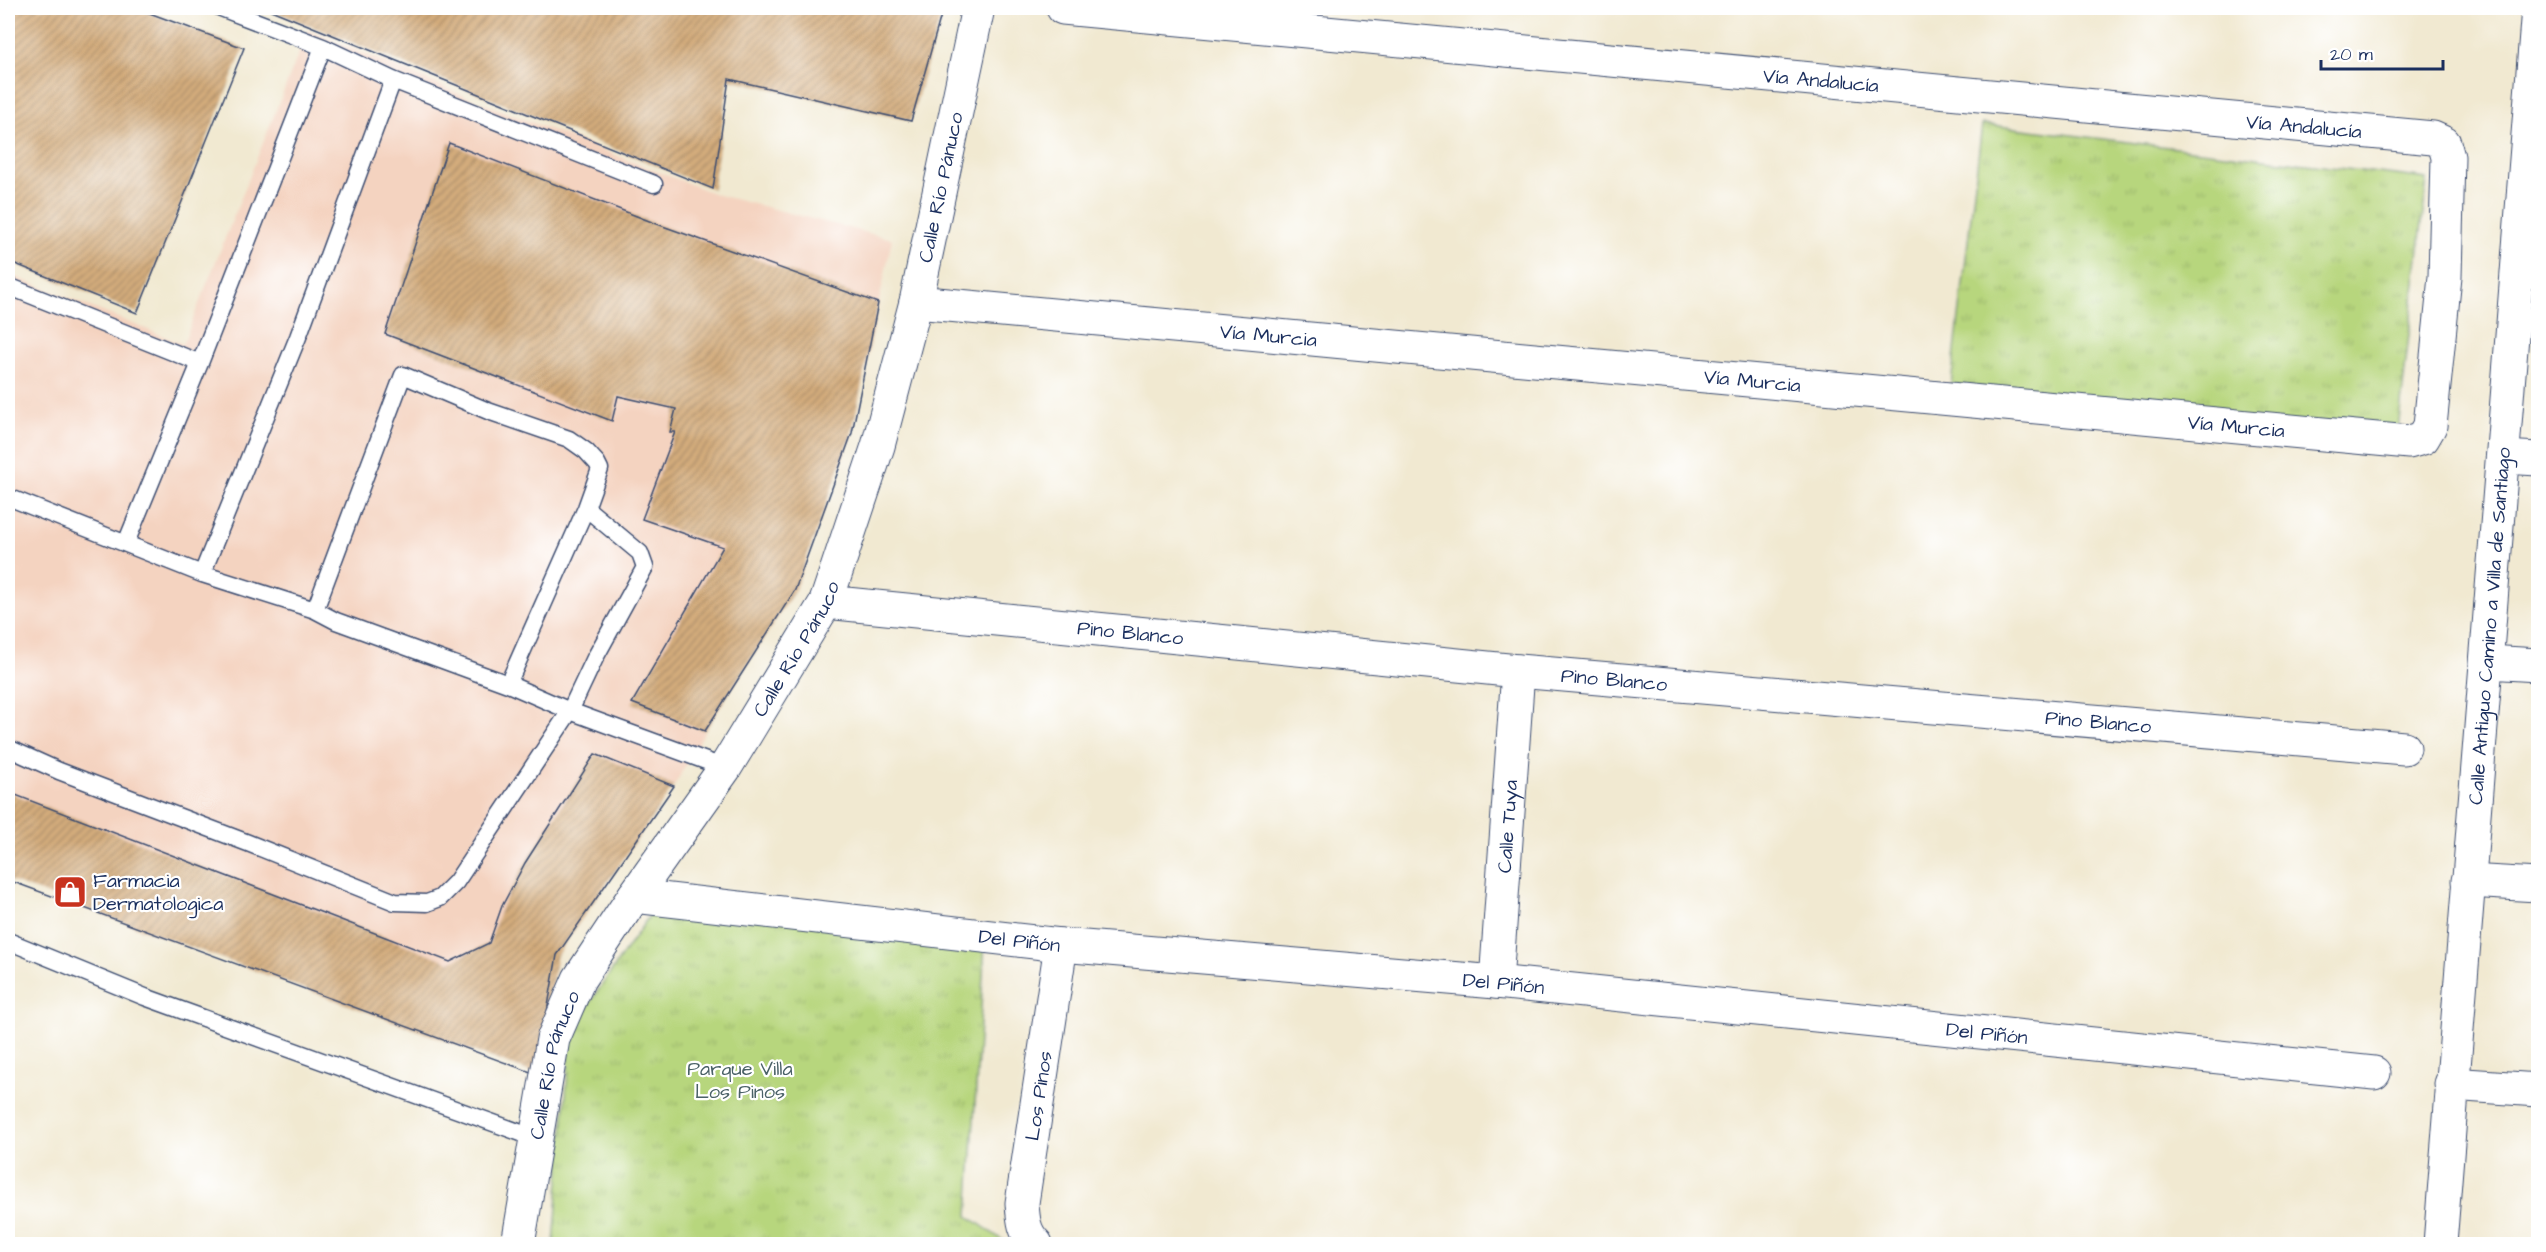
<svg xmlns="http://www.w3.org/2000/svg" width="2546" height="1252" font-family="'Architects Daughter',sans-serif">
  <defs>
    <pattern id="park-tufts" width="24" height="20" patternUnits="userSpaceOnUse" patternTransform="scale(1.5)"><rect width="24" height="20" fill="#b7d67d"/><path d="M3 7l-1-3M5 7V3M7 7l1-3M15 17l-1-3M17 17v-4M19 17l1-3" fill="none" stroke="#9db86e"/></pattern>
    <pattern id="building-hatch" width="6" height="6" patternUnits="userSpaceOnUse" patternTransform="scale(1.5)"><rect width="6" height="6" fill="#d3ac7c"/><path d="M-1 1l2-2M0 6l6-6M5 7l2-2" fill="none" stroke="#aa8c69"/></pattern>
  </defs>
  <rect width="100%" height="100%" fill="#fff"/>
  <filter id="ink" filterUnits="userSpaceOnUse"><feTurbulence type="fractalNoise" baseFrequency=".0167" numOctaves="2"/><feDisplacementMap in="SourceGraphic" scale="12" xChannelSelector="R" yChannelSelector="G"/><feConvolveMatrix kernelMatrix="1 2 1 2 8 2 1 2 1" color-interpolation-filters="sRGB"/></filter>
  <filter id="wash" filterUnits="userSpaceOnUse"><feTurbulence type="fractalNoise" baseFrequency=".008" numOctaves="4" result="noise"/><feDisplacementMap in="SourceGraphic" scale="24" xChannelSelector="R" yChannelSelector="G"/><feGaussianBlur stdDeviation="1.35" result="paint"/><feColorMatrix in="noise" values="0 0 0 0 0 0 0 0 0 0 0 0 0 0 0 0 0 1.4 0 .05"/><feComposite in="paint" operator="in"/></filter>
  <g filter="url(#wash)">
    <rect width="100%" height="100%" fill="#f1e9d1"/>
    <path fill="#f4d3c0" d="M 308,30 L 472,99 L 718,195 L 892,239 L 852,433 L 795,590 L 705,731 L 674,786 L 557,955 L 536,1074 L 8,880 L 8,274 L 183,344 Z"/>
    <path fill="url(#park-tufts)" stroke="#69826e" stroke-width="1.5" d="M 1982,124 L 2427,179 L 2397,439 L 1951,384 Z
      M 658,903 L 985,943 L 968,1216 L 1008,1244 L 554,1244 L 571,1030 Z"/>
    <g id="blocks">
      <path fill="url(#building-hatch)" d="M 8,8 L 136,8 L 244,48 L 137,313 L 8,261 Z
        M 266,8 L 943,8 L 911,121 L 729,79 L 713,189 Z
        M 449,143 L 657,224 L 878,303 L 852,433 L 795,590 L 705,731 L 632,703 L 723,547 L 642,519 L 675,432 L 670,432 L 676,409 L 618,396 L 612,421 L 385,334 Z
        M 595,754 L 674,786 L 557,955 L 536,1074 L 8,880 L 8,792 L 450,962 L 489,943 L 502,906 L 525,863 Z"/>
    </g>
  </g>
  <g filter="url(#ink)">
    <use href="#blocks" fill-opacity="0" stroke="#3b4b6f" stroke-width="1.5"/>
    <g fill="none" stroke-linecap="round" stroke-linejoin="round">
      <g stroke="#3b4b6f" stroke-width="19">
        <path id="service" d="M 221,8 L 323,47 L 393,80 L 654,184
          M 8,286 L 200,363
          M 8,497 L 202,574 L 315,610 L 336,621 L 508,684 L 570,711 L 725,768
          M 126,543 L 200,363 L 323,47
          M 202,574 L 298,337 L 393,80
          M 315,610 L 403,375 L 488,411 L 569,439 L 586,451 L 597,463 L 600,469 L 586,508 L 508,684
          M 8,748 L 59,771 L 248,843 L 395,902 L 427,903 L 440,898 L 456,882 L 570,711 L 595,658 L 645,567 L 640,553 L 586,508
          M 8,941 L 145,997 L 535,1138"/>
      </g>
      <g stroke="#3b4b6f" stroke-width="35">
        <g id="minor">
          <path id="s1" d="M 916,302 L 2409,442 L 2423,438 L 2430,426 L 2445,277 L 2448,157 L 2444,143 L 2433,138 L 1063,8"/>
          <path d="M 2504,457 L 2538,459"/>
          <path id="s2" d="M 826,602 L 1518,671 L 2404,748"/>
          <path d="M 2488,662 L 2538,665"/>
          <path d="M 2468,881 L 2538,885"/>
          <path id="s3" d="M 634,896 L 1061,945 L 1496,982 L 2374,1073"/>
          <path id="s4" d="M 1496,982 L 1518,671"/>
          <path d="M 2451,1084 L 2538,1090"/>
          <path id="s5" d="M 518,1244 L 553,1039 L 579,979 L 634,896 L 725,768 L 826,602 L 878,446 L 916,302 L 978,8"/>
          <path id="s6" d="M 1036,1244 C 1024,1233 1023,1219 1022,1203 L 1061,945"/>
        </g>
      </g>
      <g stroke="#3b4b6f" stroke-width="35">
        <g id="tertiary">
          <path id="s7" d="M 2440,1244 L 2538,8"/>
        </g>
      </g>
      <use href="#service" stroke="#fff" stroke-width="16"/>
      <use href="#minor" stroke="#fff" stroke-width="33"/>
      <use href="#tertiary" stroke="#fff" stroke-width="33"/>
    </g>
  </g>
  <defs>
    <g id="shop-square" transform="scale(1.725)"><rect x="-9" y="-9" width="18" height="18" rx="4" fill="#c8321e" stroke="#fff"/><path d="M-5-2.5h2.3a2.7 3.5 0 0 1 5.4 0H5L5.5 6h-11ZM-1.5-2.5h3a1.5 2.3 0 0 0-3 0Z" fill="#fff"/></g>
  </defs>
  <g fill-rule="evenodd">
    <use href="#shop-square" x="70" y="892"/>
  </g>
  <g text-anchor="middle" stroke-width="4.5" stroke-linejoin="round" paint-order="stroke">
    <g font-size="20" fill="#1b2f5e" stroke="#fff">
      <text transform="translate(1821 80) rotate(5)" y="7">Vía Andalucía</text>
      <text transform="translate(2304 126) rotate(5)" y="7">Vía Andalucía</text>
      <text dy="7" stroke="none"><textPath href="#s5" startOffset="1155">Calle Río Pánuco</textPath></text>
      <text dy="7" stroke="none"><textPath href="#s1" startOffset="354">Vía Murcia</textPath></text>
      <text dy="7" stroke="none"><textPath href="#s1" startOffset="840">Vía Murcia</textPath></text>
      <text dy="7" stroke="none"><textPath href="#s1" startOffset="1326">Vía Murcia</textPath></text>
      <text dy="7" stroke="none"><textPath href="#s7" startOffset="620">Calle Antiguo Camino a Villa de Santiago</textPath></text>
      <text dy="7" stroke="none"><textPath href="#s2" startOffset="306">Pino Blanco</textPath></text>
      <text dy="7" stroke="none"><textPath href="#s5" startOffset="669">Calle Río Pánuco</textPath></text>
      <text dy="7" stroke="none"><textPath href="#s2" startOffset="792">Pino Blanco</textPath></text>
      <text dy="7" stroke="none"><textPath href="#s2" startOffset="1278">Pino Blanco</textPath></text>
      <text dy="7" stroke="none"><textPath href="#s4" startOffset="156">Calle Tuya</textPath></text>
      <text dy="7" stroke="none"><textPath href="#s3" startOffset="388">Del Piñón</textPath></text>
      <text dy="7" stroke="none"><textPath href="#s3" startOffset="874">Del Piñón</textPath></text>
      <text dy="7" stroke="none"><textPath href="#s3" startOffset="1360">Del Piñón</textPath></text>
      <text dy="7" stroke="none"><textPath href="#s5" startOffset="183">Calle Río Pánuco</textPath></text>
      <text dy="7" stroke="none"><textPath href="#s6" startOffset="153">Los Pinos</textPath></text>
    </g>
    <g font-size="20" fill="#1b2f5e" stroke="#fff" text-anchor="start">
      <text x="93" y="887">Farmacia<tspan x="93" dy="23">Dermatologica</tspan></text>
    </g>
    <g font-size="20" fill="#4a6167" stroke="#fff">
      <text x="740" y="1075">Parque Villa<tspan x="740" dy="23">Los Pinos</tspan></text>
    </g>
  </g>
  <rect width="2546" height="1252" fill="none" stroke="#fff" stroke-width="30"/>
  <path d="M2321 60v9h122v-9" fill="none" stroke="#1b2f5e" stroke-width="3"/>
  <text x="2330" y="60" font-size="18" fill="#1b2f5e" stroke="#ffffff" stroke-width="4.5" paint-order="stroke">20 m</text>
</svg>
